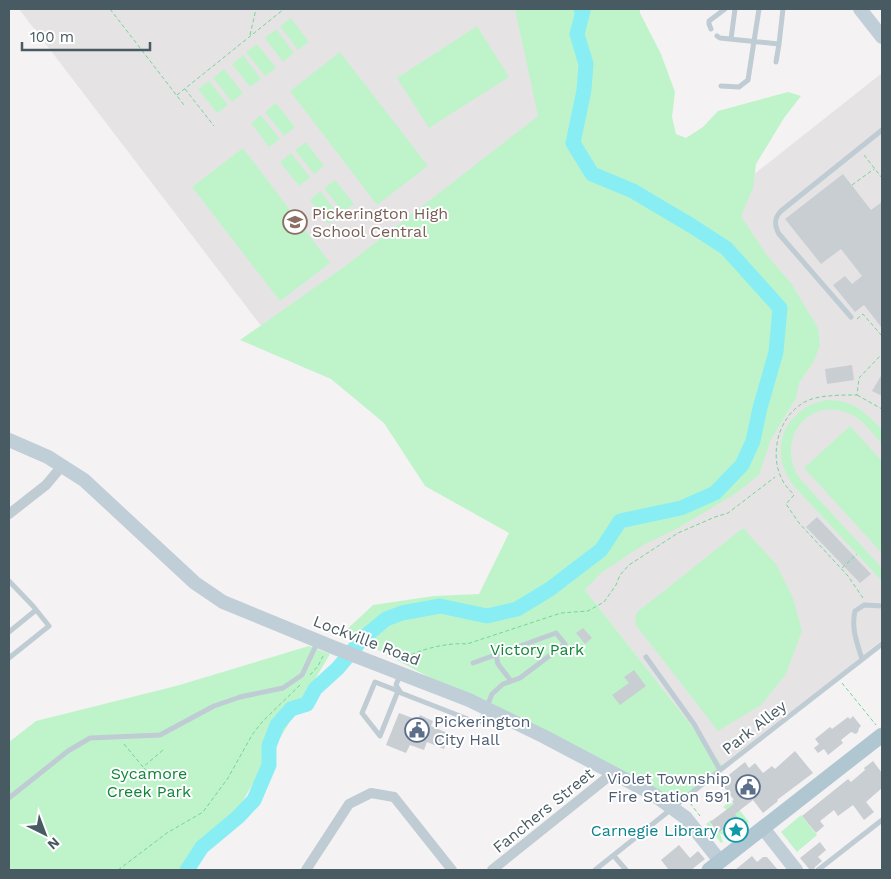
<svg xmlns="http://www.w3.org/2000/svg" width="891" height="879" font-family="'Work Sans',sans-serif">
  <rect width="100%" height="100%" fill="#f5f2f3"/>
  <path fill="#e6e3e5" d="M 19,9 L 519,9 L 548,114 L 265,331 Z
    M 882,73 L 882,640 L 724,767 L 566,566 L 700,217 Z"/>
  <path fill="#bff4cb" d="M 515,9 L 640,9 L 640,13 L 661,54 L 675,92 L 672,117 L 676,134 L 686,138 L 703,127 L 718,111 L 788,92 L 801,96 L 784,118 L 756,164 L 753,188 L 741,216 L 766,254 L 791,283 L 818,328 L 820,346 L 813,363 L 799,383 L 796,398 L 771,439 L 759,475 L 735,494 L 678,528 L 645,544 L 601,573 L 585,590 L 724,767 L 673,807 L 344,632 L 373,605 L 434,596 L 479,594 L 509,533 L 425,486 L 384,423 L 331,379 L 240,340 L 344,267 L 538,116 Z
    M 291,18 L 309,42 L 298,50 L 280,26 Z
    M 477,26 L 509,77 L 429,128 L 397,78 Z
    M 276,29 L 294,53 L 283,62 L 265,38 Z
    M 257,44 L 276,68 L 265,76 L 246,52 Z
    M 340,52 L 428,166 L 377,205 L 290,91 Z
    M 243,55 L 261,79 L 250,87 L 232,64 Z
    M 224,69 L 243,93 L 232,102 L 213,78 Z
    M 209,81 L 228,105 L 217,113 L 198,89 Z
    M 276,103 L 295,127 L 284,136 L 265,112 Z
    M 261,115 L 280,139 L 269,147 L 251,123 Z
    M 306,142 L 324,166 L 314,174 L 295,150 Z
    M 243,148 L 330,263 L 280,301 L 192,187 Z
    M 291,153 L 310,177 L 299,186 L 280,162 Z
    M 335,180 L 354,204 L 343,212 L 324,188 Z
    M 320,191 L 339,215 L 328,224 L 310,200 Z
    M 826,400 C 852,399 866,412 882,430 L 882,444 C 872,433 862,418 848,413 C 805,396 774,445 801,480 L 882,568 L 882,581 L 794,486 C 767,452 783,409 826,400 Z
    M 850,426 L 882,461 L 882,553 L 804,468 Z
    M 743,528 L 776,564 L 793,598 L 802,631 L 786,674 L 761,705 L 718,731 L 635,624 L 636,613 Z
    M 309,646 L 330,654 L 232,819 L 188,870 L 9,870 L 9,742 L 36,721 L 176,686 Z
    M 729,802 L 731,804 L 733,802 L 749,822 L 736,832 L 731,825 L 738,818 L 723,807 Z
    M 801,815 L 817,835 L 797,852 L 781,832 Z
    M 711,820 L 712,821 L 710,823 L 718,833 L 727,828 L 732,835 L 727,839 L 722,834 L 720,834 L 723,842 L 721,843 L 706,824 Z"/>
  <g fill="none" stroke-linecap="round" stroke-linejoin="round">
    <path stroke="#89eef4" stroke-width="15" d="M 187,870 L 202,847 L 238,817 L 254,800 L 269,765 L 269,746 L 277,725 L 291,709 L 307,704 L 315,689 L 338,668 L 363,638 L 386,619 L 402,613 L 440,606 L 487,616 L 517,609 L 550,589 L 601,550 L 620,521 L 681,508 L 715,493 L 742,465 L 753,441 L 760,408 L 776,352 L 780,308 L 726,248 L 692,226 L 633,191 L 592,174 L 573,143 L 584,90 L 586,64 L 577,34 L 583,11 L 581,9"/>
  </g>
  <path fill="#c9ced2" d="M 843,174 L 871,210 L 882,202 L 882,328 L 864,305 L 855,312 L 833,285 L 845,276 L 852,284 L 862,276 L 841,249 L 821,264 L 785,219 Z
    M 852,365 L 854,380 L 827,384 L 825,369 Z
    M 882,374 L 882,396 L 872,391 Z
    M 817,517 L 871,574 L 860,583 L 806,527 Z
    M 583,628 L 592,638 L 585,644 L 576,633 Z
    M 634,670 L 646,686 L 620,705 L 612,695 L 629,683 L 624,677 Z
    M 399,713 L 418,720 L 420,715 L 433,721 L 431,726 L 450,734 L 444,749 L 427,742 L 424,750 L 410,745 L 406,753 L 386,745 Z
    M 853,716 L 861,726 L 859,728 L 858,732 L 856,734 L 851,732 L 841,740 L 843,743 L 828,755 L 824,749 L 818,753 L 814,748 L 819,744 L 815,739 L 830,727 L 832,729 L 848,717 L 850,719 Z
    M 795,751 L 813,773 L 777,800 L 778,801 L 763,813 L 753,800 L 735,814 L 738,818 L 731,823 L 732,824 L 718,833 L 710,822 L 734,804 L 732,801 L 734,800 L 720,782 L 745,762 L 749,768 L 755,763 L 763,773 L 772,766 L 775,769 Z
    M 873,761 L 882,773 L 882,788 L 866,802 L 874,812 L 864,820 L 853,805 L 838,816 L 834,810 L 820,821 L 824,826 L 816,833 L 802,816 L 848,779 L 851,782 L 865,770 L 864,768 Z
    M 820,842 L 826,850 L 818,857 L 822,861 L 815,867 L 814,870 L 810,870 L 800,858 Z
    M 679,845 L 690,858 L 698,851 L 705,859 L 691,870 L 669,870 L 661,860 Z
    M 752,856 L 757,862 L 763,857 L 767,857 L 778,870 L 735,870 Z"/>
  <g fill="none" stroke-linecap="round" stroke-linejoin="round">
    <path stroke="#74d596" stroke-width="1" stroke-dasharray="4 2.5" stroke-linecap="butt" d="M 110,9 L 184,105
      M 250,35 L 256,9
      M 185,89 L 214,126
      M 177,95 L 284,9
      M 864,155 L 882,178
      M 852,185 L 874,169
      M 881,205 L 882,204
      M 857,319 L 863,314 L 882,336
      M 857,395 L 882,409
      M 842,568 L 857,554
      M 863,598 L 848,576 L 799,523 L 786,504 L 794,495 C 791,491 787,488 784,483 C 766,454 780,407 815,398 C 829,395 844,395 857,395 L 859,378 L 882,354
      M 400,661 C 415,650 448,642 467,644 L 561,613 L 588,611 L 604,602 L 616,585 L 620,575 L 629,565 L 678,533 L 715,517 L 728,513 L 775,477
      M 310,675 L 318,666 L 323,656
      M 842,683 L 876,725
      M 124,744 L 143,767 L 163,750
      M 144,768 L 147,772
      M 690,803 L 700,816
      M 118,870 L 167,833 L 203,812 L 228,778 L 252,735 L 262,722 L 300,685"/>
    <path stroke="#bfccd3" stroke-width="5" d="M 711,29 L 709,24 L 709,21 L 725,9
      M 717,36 L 720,38 L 779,44 L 783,9
      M 731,39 L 735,9
      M 776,62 L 779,44
      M 721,86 L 739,87 L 748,80 L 759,9
      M 851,317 L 779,234 C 774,225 774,218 781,211 L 882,130
      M 9,581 L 33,606 L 49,626 L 9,658
      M 9,632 L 36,610
      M 496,655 L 498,664 L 511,681
      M 646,657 L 694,724 L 720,770
      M 862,659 C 857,643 851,628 855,611 L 864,605 L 882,606
      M 400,675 L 396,685 L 401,693 L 478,723 L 482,719 L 492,694 L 503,684 L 520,678 L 565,644 L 556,633 L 473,663
      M 375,682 L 398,691 L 380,736 L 362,713 Z
      M 9,798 L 68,751 L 90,738 L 160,735 L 214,706 L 240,697 L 283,688 L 302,675 L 318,641
      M 614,856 L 626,870
      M 595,870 L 724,767 L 882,644
      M 818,870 L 882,820"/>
    <path stroke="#bfccd3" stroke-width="10" d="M 9,514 L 46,485 L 62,466
      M 306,870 L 349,804 L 371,793 L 394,797 L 452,870
      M 492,870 L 613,773"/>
    <path stroke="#bfced7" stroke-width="14" d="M 860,9 L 882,37
      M 9,440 L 48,457 L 84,480 L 195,583 L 223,602 L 335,648 L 469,700 L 543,736 L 653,794 L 686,818 L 720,861
      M 763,828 L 796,870"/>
    <path stroke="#b0c7d2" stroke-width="15" d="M 709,870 L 882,735"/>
  </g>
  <defs>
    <g id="school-ring" transform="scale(1.25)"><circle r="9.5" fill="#fff" stroke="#8d6e63" stroke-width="1.5"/><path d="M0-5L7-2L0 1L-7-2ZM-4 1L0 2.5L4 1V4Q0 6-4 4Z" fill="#8d6e63"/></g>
    <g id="civic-ring" transform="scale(1.25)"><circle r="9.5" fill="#fff" stroke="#5c6f8a" stroke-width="1.5"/><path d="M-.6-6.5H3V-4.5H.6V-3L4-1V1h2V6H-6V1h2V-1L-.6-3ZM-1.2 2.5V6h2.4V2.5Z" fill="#5c6f8a"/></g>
    <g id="sight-ring" transform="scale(1.25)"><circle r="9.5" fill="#fff" stroke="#0f9aa8" stroke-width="1.5"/><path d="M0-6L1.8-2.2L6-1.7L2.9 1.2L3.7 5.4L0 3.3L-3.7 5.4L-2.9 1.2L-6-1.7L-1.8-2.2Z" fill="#0f9aa8"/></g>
  </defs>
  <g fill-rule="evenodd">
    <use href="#school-ring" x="295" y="222"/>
    <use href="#civic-ring" x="417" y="730"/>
    <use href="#civic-ring" x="748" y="787"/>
    <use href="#sight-ring" x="736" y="830"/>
  </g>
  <g text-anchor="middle" stroke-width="4" stroke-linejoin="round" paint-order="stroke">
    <g font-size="16" fill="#785e54" stroke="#fff" text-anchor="start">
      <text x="312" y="219">Pickerington High<tspan x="312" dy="18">School Central</tspan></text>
    </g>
    <g font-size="16" fill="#485a62" stroke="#fff">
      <text transform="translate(367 640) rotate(21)" y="6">Lockville Road</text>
      <text transform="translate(754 727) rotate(-38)" y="6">Park Alley</text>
      <text transform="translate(543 810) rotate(-39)" y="6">Fanchers Street</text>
    </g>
    <g font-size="16" fill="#108639" stroke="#fff">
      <text x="537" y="655">Victory Park</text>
      <text x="149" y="779">Sycamore<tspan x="149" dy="18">Creek Park</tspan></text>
    </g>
    <g font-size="16" fill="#4e5e75" stroke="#fff" text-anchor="start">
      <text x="434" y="727">Pickerington<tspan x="434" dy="18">City Hall</tspan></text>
      <text x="730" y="784" text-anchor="end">Violet Township<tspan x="730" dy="18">Fire Station 591</tspan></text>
    </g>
    <g font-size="16" fill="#0d838f" stroke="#fff" text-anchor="end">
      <text x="718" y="836">Carnegie Library</text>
    </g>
  </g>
  <rect width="891" height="879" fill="none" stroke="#485a62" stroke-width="20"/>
  <g transform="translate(45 834) rotate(138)" stroke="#ffffff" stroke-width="4" paint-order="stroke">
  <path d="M0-4L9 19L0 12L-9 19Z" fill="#485a62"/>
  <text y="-8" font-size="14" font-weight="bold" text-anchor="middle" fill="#485a62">N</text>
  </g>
  <path d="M22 42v8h128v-8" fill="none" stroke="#485a62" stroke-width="2.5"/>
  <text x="30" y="42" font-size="15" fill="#485a62" stroke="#ffffff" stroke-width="4" paint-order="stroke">100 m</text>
</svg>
